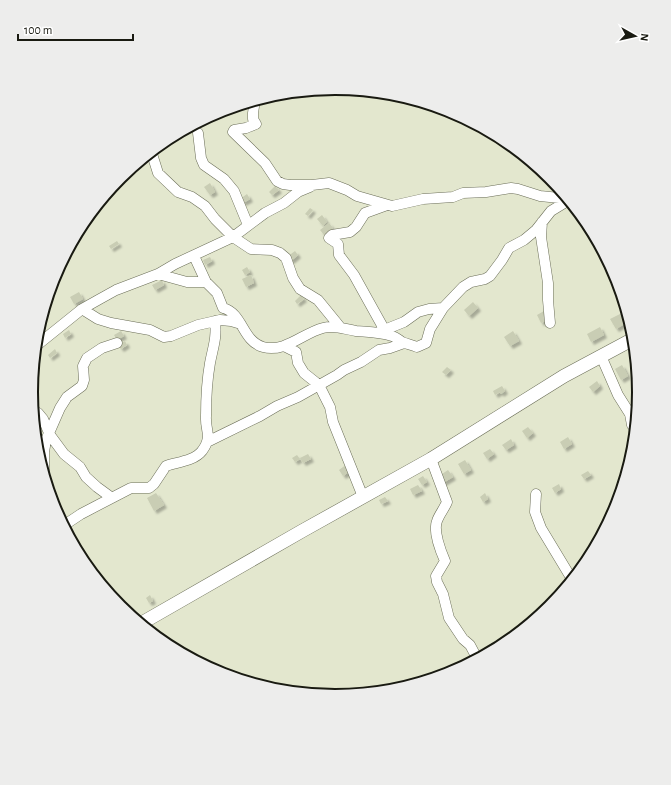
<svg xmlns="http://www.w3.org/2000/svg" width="671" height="785" font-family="'Alegreya Sans',sans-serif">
  <defs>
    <filter id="shadow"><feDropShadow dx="3" dy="3" stdDeviation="1" flood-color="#0004"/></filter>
  </defs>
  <rect width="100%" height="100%" fill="#e3e7ce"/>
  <path fill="#c9cdb4" filter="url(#shadow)" d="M 210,183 L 215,192 L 210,195 L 204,187 Z
    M 275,186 L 279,190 L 272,195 L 269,192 Z
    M 247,194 L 250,199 L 243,203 L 240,199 Z
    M 310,208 L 313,210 L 308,216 L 305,214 Z
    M 322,215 L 327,222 L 323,226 L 317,219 Z
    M 329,223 L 333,228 L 324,235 L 320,230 Z
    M 117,241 L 119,244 L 111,249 L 109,246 Z
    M 295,251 L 298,255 L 291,261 L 287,257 Z
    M 210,257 L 212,261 L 205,265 L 203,260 Z
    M 247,267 L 250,272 L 245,275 L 242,270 Z
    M 251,275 L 254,283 L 246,287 L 242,279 Z
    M 162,280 L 164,285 L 155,290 L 152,285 Z
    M 79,292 L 83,299 L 74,304 L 70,297 Z
    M 301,295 L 304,299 L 297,304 L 295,301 Z
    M 473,302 L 478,308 L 469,316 L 464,310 Z
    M 544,311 L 548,320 L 541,323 L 537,315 Z
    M 622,313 L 628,322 L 616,329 L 610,319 Z
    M 600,327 L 604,335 L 591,342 L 587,334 Z
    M 69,330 L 71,334 L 65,338 L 63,334 Z
    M 121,331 L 124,336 L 117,340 L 114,335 Z
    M 513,331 L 519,341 L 510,346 L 504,337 Z
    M 125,341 L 127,345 L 121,349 L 118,345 Z
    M 55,349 L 57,353 L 50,358 L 48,355 Z
    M 622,365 L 628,376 L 621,380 L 615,369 Z
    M 447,367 L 451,370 L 446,375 L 442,372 Z
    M 597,381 L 600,386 L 593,392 L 589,387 Z
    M 502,386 L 505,391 L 501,394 L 500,392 L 495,395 L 493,391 Z
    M 528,427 L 533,433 L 527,438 L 522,431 Z
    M 568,437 L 572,444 L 564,449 L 560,442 Z
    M 511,439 L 514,445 L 506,450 L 502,445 Z
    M 490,449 L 494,454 L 487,459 L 483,453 Z
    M 308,454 L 311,459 L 303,463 L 300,458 Z
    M 297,455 L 300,459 L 295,462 L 292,458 Z
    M 465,460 L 471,470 L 464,474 L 458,464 Z
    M 347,464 L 352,470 L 343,476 L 339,470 Z
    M 448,470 L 453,477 L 443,483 L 439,476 Z
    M 588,471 L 591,475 L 584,479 L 581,475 Z
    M 423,476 L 427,482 L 422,485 L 418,479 Z
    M 559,484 L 561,489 L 555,493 L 552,488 Z
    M 418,485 L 422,491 L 413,495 L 410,489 Z
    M 156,493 L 164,505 L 154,511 L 147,498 Z
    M 485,493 L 488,499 L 483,502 L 480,497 Z
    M 385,497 L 388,501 L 381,504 L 379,500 Z
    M 150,595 L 153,601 L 149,603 L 146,598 Z"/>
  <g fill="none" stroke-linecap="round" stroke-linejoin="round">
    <g stroke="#6b6e58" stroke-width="11">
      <path id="minor" d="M 255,100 L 253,113 L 253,119 L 256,124 L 246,128 L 234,130 L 233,132 L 265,163 L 277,181 L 283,184 L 290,185 L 312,185 L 329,183 L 347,190 L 357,196 L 392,206 L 423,199 L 453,197 L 463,193 L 486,192 L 511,188 L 518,189 L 540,196 L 569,199
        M 198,133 L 201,158 L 204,165 L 224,179 L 234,191 L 248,225
        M 152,154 L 158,173 L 178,192 L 192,197 L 205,206 L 215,219 L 233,237 L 251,249 L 272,250 L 280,253 L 286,258 L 293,278 L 300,289 L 318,300 L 340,327
        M 542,222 L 541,237 L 548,283 L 548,300 L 550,323
        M 194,256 L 206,282 L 217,293 L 223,308 C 243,313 242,341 263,347 C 285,353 303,333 323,328 C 334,325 344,329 356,331 C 368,332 380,332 392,336 C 396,337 399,340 402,342 C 407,344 412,345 417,347 L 426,343 L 430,329 L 443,308 L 463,287 L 471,282 L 485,279 L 490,276 L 502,260 L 509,248 L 524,240 L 536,230 L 551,211 L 569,200
        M 158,274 L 187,282 L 206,282
        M 82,309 L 98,319 L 111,323 L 150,330 L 164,337 L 171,336 L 198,325 L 220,320 L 231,321 L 241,324
        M 384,329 L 354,275 L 339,255 L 338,244 L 329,238 L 332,235 L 350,232 L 356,227 L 365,213 L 387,205
        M 379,332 L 404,322 L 418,312 L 429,309 L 443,308
        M 36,346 L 82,309 L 98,300 L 116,290 L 158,274 L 175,264 L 233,237 L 265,213 L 284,203 L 298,192 L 310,187
        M 284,346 L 296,352 L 298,363 L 304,373 L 319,385 L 330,407 L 333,422 L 363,497
        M 601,356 L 618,395 L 630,414 L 632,425 L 636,428
        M 33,412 L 38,413 L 43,419 L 50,435 L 64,454 L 80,467 L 86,477 L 97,487 L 112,498
        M 207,442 L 260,416 L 277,406 L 298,397 L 337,375 L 344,370 L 361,362 L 379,350 L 390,348 L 404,343
        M 431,459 L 447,502 C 444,509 439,515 437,521 C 433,531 441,552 445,561 L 436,576 L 437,582 L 443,594 L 449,618 L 463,639 L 470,645 L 478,660
        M 44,477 L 44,452 L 46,440 L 60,408 L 67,397 L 82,386 L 84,380 L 83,366 L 87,358 L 102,348 L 117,343
        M 536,494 L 535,512 L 541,528 L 573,581
        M 63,526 L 81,514 L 131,488 L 149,488 L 154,484 L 166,466 C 178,462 194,461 202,451 C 213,436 205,431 206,416 C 206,398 207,380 210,363 C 213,347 217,338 215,321"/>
    </g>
    <g stroke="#6b6e58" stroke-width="14">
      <path id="major" d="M 140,624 L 302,531 L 431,459 L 564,376 L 635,338"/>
    </g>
    <use href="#minor" stroke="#fff" stroke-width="10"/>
    <use href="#major" stroke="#fff" stroke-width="13"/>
  </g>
  <path d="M0 0H671V785H0ZM38 392a297 297 0 1 1 594 0a297 297 0 1 1-594 0Z" fill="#ededec" fill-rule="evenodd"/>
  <path fill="none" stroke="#191a11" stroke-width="2" d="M38 392a297 297 0 1 1 594 0a297 297 0 1 1-594 0Z"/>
  <g transform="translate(635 36) rotate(98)" stroke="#ffffff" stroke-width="3" paint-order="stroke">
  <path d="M0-3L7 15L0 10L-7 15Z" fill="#191a11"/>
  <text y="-6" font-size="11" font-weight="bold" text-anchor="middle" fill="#191a11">N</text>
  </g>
  <path d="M18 34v6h115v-6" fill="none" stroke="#191a11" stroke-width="2"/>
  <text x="24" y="34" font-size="12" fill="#191a11" stroke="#ffffff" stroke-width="3" paint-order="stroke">100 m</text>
</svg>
